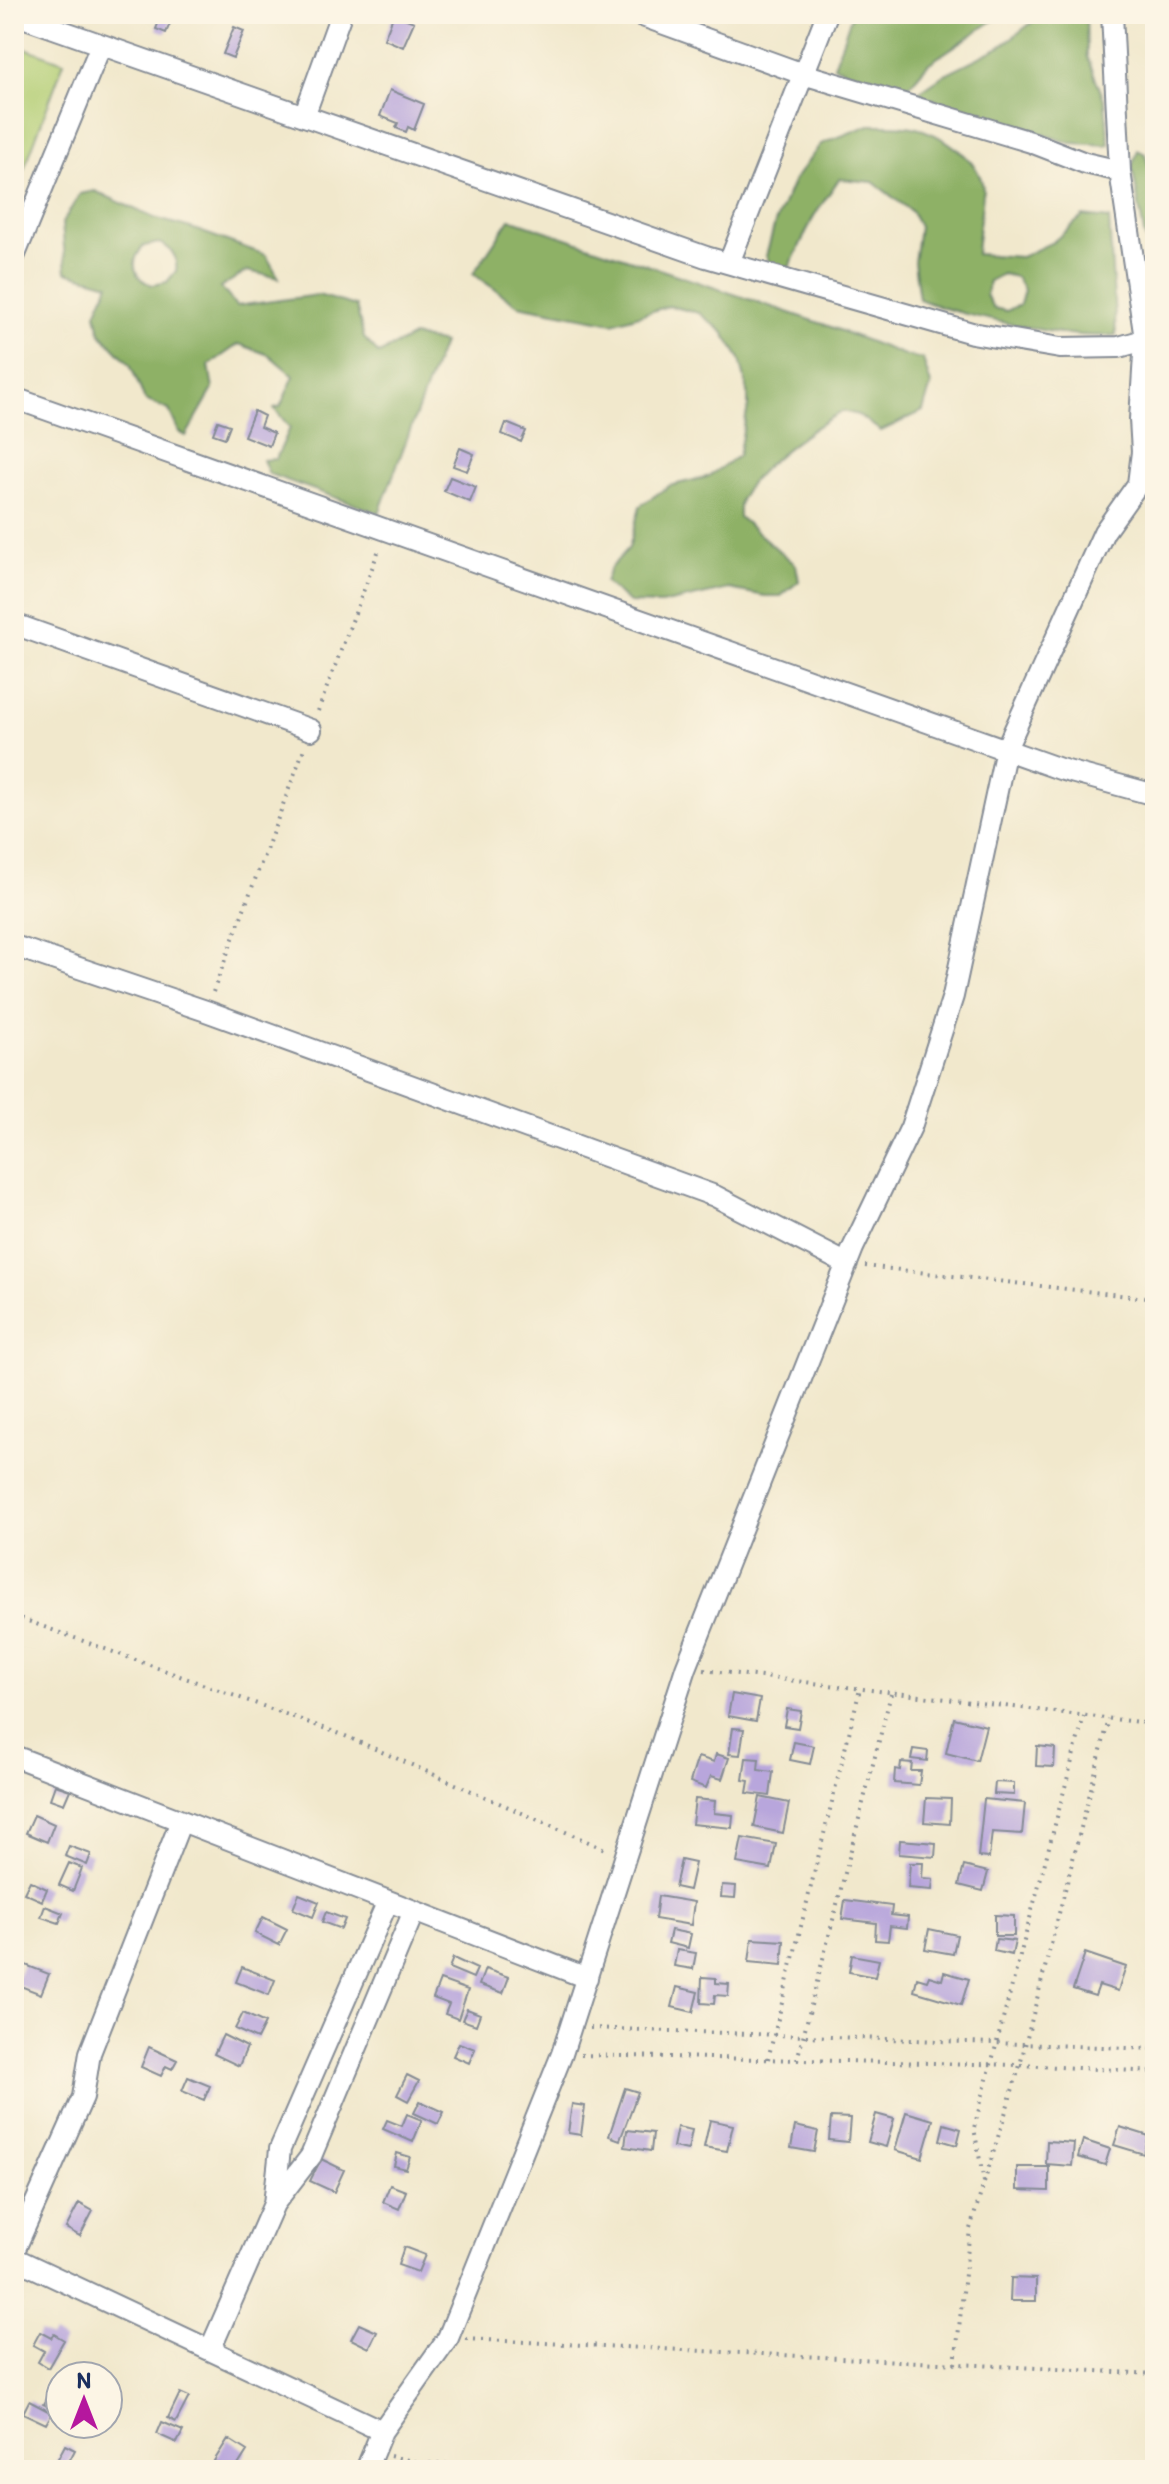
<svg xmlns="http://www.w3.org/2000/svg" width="1169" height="2484" font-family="Itim,sans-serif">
  <rect width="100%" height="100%" fill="#fcf5e5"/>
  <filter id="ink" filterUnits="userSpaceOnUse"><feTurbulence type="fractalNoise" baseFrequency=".0125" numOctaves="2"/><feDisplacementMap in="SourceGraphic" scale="16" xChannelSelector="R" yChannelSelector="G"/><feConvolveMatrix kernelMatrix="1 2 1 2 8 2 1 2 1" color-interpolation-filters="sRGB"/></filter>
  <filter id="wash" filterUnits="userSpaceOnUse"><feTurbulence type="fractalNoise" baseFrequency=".006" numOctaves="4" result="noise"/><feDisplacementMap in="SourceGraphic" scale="32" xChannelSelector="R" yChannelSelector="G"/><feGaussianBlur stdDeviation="1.8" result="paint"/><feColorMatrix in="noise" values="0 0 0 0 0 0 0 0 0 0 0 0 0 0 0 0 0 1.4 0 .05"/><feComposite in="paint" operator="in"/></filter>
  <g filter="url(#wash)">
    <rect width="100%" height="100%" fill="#f1e8cc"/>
    <path fill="#b3ce75" stroke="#677e6a" stroke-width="2" d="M 14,44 L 64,62 L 14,196 Z"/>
    <path fill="#8eb166" stroke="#547062" stroke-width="2" fill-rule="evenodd" d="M 852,14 L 1003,14 L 928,64 L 903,93 L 834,66 Z
      M 1057,14 L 1086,14 L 1087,56 L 1105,102 L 1109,145 L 1070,143 L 916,94 L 945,74 L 1000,47 L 1039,17 Z
      M 869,125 C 883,125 899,124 913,127 C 940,133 983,160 983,191 C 982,212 977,233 976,254 L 1021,257 L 1053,242 L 1083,216 L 1109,219 L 1116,335 C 1082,338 1050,332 1016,325 C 982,318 951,312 919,299 L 914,262 L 919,227 L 912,212 L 873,182 L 839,179 L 814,216 L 789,268 L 771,265 L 766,256 L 775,223 L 794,180 L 821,144 ZM 1002,274 L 1016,277 L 1024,290 L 1020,304 L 1007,311 L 993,308 L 986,295 L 989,281 Z
      M 1138,150 L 1145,154 L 1155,188 L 1155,275 L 1144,233 L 1132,166 Z
      M 95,191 L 154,218 L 191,228 L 266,255 L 279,278 L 247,271 L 221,287 L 236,306 L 318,295 L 356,306 L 364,338 L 379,354 L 413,336 L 443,343 L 379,513 L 269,474 L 263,460 L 276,459 L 290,428 L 274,408 L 280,407 L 294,376 L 269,355 L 239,344 L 209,365 L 213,389 L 186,436 L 179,432 L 169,410 L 145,400 L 130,364 L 100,333 L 96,313 L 109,284 L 66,272 L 62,223 L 80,194 ZM 159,243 C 172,248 178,257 176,271 L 167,282 L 153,285 C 133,279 129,261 144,246 Z
      M 510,219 L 823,324 L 907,356 L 923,359 L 931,385 L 923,411 L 881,431 L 858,415 L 843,411 C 813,427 756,467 741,498 C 738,503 739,511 739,517 L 796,565 L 799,581 L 781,596 L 765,596 L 729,589 L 661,604 L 629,603 L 605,582 L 611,567 L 629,548 L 640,506 L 669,486 L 707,477 L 738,456 L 748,407 L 748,392 L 740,359 L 723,332 L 699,313 L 669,306 L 613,323 L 518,305 L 473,274 Z"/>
    <g id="blocks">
      <path fill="#b8a6dc" d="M 162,14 L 174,14 L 166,33 L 156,29 Z
        M 394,14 L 414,22 L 403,47 L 384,39 Z
        M 234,27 L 244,31 L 233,58 L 223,54 Z
        M 390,90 L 424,104 L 414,130 L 408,127 L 406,132 L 396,128 L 398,123 L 380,116 Z
        M 254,411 L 264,416 L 260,427 L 274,433 L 269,446 L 244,436 Z
        M 218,421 L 230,425 L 225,438 L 213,434 Z
        M 506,423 L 526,431 L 521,442 L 502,434 Z
        M 460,448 L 474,454 L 467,471 L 453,466 Z
        M 450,477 L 476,487 L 470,502 L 444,491 Z
        M 732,1694 L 760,1699 L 756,1721 L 728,1716 Z
        M 787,1709 L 801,1711 L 798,1728 L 784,1726 Z
        M 954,1718 L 986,1726 L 977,1761 L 946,1753 Z
        M 733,1728 L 744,1729 L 740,1755 L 729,1754 Z
        M 794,1742 L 814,1746 L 810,1764 L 790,1760 Z
        M 1037,1746 L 1055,1748 L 1054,1767 L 1036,1766 Z
        M 913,1749 L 928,1751 L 927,1761 L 911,1759 Z
        M 716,1754 L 729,1758 L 722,1779 L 711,1776 L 706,1788 L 690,1782 L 698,1757 L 714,1762 Z
        M 746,1758 L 759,1759 L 758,1770 L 773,1772 L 770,1796 L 747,1793 L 749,1781 L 743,1780 Z
        M 901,1762 L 912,1763 L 911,1771 L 921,1771 L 919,1785 L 894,1783 L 895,1769 L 900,1770 Z
        M 995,1782 L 1014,1783 L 1014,1795 L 994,1794 Z
        M 55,1785 L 70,1790 L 64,1804 L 50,1799 Z
        M 760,1797 L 789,1803 L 783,1833 L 754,1827 Z
        M 926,1798 L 951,1799 L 950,1824 L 924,1822 Z
        M 695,1799 L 715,1801 L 714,1813 L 733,1815 L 732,1828 L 692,1824 Z
        M 984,1799 L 1025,1803 L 1022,1834 L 992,1832 L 989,1858 L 978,1857 Z
        M 34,1815 L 54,1824 L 47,1842 L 26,1833 Z
        M 742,1838 L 776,1844 L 771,1869 L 737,1863 Z
        M 900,1840 L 936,1843 L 935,1857 L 899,1854 Z
        M 69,1846 L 91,1854 L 87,1865 L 65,1856 Z
        M 681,1860 L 695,1863 L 689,1890 L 675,1887 Z
        M 69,1863 L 82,1868 L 73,1891 L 59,1885 Z
        M 910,1863 L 923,1863 L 922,1878 L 933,1879 L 932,1890 L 908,1888 Z
        M 964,1866 L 988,1872 L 983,1891 L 959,1885 Z
        M 30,1881 L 47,1889 L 42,1901 L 24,1893 Z
        M 722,1885 L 736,1886 L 735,1898 L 721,1897 Z
        M 299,1894 L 319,1902 L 313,1917 L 293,1909 Z
        M 658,1896 L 694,1902 L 691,1925 L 655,1919 Z
        M 845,1900 L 892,1906 L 891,1915 L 908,1917 L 907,1928 L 890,1926 L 888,1941 L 875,1940 L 876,1923 L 842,1919 Z
        M 45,1906 L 63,1913 L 59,1923 L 41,1917 Z
        M 326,1912 L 345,1919 L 341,1929 L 322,1922 Z
        M 995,1915 L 1014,1916 L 1014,1936 L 995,1936 Z
        M 263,1917 L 287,1929 L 279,1945 L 255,1933 Z
        M 929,1929 L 957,1935 L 953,1954 L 925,1949 Z
        M 671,1930 L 691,1934 L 688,1948 L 668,1943 Z
        M 752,1939 L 784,1941 L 782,1965 L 749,1962 Z
        M 996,1939 L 1015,1941 L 1012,1955 L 994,1951 Z
        M 677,1950 L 696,1953 L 693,1969 L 674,1966 Z
        M 1085,1953 L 1126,1967 L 1118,1991 L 1099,1985 L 1095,1996 L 1073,1989 Z
        M 852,1955 L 879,1960 L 875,1977 L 849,1972 Z
        M 453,1958 L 477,1969 L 473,1978 L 449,1968 Z
        M 23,1964 L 49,1974 L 41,1994 L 15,1984 Z
        M 242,1967 L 275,1980 L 269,1995 L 236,1982 Z
        M 485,1969 L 509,1977 L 503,1993 L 479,1985 Z
        M 944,1972 L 969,1979 L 961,2005 L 914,1991 L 917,1978 L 927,1981 L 929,1976 L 942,1980 Z
        M 702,1977 L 716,1978 L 716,1983 L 729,1984 L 728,1996 L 715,1995 L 714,2004 L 701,2003 Z
        M 440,1980 L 468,1990 L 458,2019 L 445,2014 L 449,2004 L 433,1998 Z
        M 677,1987 L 698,1992 L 693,2012 L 672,2007 Z
        M 467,2009 L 480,2014 L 476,2025 L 462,2020 Z
        M 243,2013 L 265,2023 L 257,2039 L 235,2029 Z
        M 223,2035 L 247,2047 L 239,2066 L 214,2054 Z
        M 459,2043 L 475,2049 L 469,2063 L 453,2056 Z
        M 149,2047 L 177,2060 L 172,2069 L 166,2066 L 161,2076 L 141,2067 Z
        M 407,2075 L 419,2081 L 408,2101 L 397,2095 Z
        M 188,2077 L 210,2086 L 204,2100 L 182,2091 Z
        M 625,2088 L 638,2092 L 620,2140 L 609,2136 Z
        M 420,2101 L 444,2112 L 438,2124 L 414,2113 Z
        M 572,2104 L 585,2106 L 581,2135 L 568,2133 Z
        M 906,2112 L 933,2120 L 922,2158 L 895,2150 Z
        M 407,2114 L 422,2120 L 413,2142 L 383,2129 L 387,2120 L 402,2126 Z
        M 876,2114 L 894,2119 L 886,2147 L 868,2142 Z
        M 831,2117 L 850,2118 L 848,2142 L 829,2140 Z
        M 710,2120 L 733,2125 L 727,2151 L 704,2147 Z
        M 944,2124 L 961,2129 L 957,2145 L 940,2140 Z
        M 795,2126 L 818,2131 L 814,2152 L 791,2148 Z
        M 677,2127 L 692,2130 L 688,2150 L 673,2147 Z
        M 1120,2127 L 1149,2136 L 1144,2154 L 1114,2145 Z
        M 627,2130 L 653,2133 L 651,2151 L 625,2147 Z
        M 1151,2138 L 1155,2139 L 1155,2166 L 1145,2163 Z
        M 1083,2140 L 1110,2149 L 1105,2165 L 1078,2157 Z
        M 1047,2141 L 1074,2143 L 1072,2166 L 1046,2164 Z
        M 397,2153 L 410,2157 L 406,2169 L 394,2166 Z
        M 321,2159 L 344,2170 L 334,2192 L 310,2181 Z
        M 1017,2167 L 1049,2167 L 1049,2191 L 1017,2190 Z
        M 390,2185 L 406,2191 L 399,2209 L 383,2202 Z
        M 79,2203 L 93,2211 L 80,2236 L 66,2228 Z
        M 404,2247 L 425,2255 L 418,2272 L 398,2265 Z
        M 1011,2278 L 1036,2279 L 1036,2301 L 1010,2301 Z
        M 359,2324 L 377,2332 L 369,2348 L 351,2339 Z
        M 40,2332 L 51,2338 L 54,2334 L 64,2340 L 48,2368 L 38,2362 L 44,2351 L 33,2345 Z
        M 53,2386 L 60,2390 L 60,2412 L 43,2404 Z
        M 180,2393 L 189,2397 L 176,2422 L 168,2418 Z
        M 29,2401 L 52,2413 L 46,2424 L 23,2413 Z
        M 162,2422 L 183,2431 L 177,2443 L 157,2434 Z
        M 228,2439 L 247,2451 L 235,2470 L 228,2470 L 214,2461 Z
        M 65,2445 L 75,2450 L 65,2469 L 55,2464 Z"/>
    </g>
  </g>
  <g filter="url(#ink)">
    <use href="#blocks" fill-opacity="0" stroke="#868c95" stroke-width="2"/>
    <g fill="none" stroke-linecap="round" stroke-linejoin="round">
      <g stroke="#868c95" stroke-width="24">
        <path id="minor" d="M 14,14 L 706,257 L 972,333 L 1060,348 L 1119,347 L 1155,337
          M 637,14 L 803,74 L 1031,142 L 1085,163 L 1120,171
          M 304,116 L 341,14
          M 14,257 L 101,45
          M 729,263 L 827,14
          M 14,398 L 1060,769 L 1155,795
          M 14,624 L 311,730
          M 14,946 L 206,1011 L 715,1196 L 847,1264
          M 14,1756 L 587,1978
          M 388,1901 L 280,2149 L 274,2204 L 311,2156 L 414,1911
          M 14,2251 L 83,2097 L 90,2053 L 181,1821
          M 14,2258 L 382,2431
          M 210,2350 L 274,2204
          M 366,2470 L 382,2431 L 448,2338 L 562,2054 L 686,1668 L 853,1248 L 911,1127 L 953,996 L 1006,749 L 1104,532 L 1138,484 L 1142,452 L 1140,419 L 1145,339 L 1120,171 L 1112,14"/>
      </g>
      <path stroke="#868c95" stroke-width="4" stroke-dasharray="2 6" stroke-linecap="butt" d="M 318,711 L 380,547
        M 213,992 L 305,746
        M 865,1266 L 1155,1299
        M 14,1616 L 343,1735 L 607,1850
        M 704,1670 L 1155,1724
        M 590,2028 L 1155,2049
        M 581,2055 L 1020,2065 L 1155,2072
        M 768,2059 L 860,1689
        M 797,2060 L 891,1694
        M 984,2182 L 974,2128 L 1084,1716
        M 466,2339 L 1155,2374
        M 955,2364 L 970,2229 L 1020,2065 L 1109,1719
        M 390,2456 L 422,2463 L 659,2470"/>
      <use href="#minor" stroke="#fff" stroke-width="20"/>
    </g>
  </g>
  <rect width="1169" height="2484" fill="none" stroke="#fcf5e5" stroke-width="48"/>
  <g transform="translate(84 2400)"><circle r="38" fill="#fcf5e5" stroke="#a2a6af" stroke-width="2"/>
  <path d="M0-6L14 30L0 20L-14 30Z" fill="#b5179e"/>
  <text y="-12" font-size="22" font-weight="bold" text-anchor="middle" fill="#1b2f5e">N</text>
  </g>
</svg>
